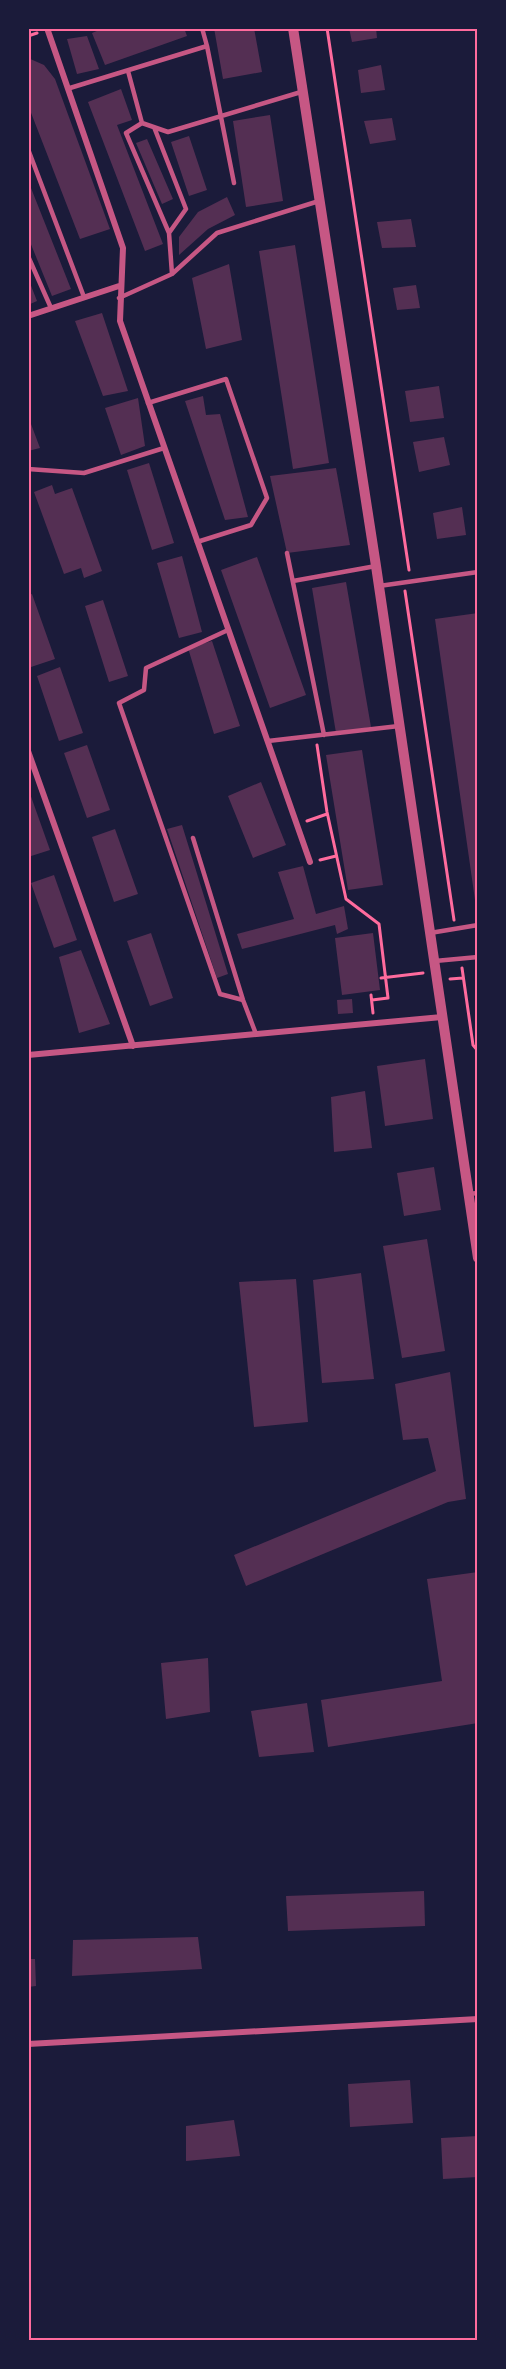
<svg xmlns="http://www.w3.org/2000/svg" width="506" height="2369" font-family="'Fira Sans Condensed',sans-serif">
  <rect width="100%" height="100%" fill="#1b1b3a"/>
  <path fill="#542f53" d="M 104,28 L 184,28 L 187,36 L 105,65 L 92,33 Z
    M 214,28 L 254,28 L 262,72 L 223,79 Z
    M 349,28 L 376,28 L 377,38 L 352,42 Z
    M 87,36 L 99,69 L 77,74 L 67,39 Z
    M 28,58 L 44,65 L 55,79 L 110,229 L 80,239 L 28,105 Z
    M 381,65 L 385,90 L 361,93 L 358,70 Z
    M 121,89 L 132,120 L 117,125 L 163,244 L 145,251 L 88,102 Z
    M 270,115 L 283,201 L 246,207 L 233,121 Z
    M 392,118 L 396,140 L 370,144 L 364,121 Z
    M 189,136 L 207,190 L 189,196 L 171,142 Z
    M 147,139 L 173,199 L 162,204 L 136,143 Z
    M 29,183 L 71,289 L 52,296 L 28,237 Z
    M 227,197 L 235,215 L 208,229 L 179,255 L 179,237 L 198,212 Z
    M 411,219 L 416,247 L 382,248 L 377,222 Z
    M 295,245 L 329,463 L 293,469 L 259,251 Z
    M 229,264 L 242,340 L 206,349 L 192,278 Z
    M 28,278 L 37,301 L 28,305 Z
    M 416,285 L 420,308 L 397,310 L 393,288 Z
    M 102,313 L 128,391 L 103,396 L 75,321 Z
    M 439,386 L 444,418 L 410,422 L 405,391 Z
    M 203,396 L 206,415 L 220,414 L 248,517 L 225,520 L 185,401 Z
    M 138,398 L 145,446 L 121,455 L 105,408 Z
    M 28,416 L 40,448 L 28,451 Z
    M 444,437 L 450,465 L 419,472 L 413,442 Z
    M 149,463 L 174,543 L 152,550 L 127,470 Z
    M 336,468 L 350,545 L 287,553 L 270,476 Z
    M 52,485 L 55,494 L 72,488 L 102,571 L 84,578 L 81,568 L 64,574 L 34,492 Z
    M 462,507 L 466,535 L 437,539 L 433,513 Z
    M 182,556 L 202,632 L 179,638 L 157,563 Z
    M 257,557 L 306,695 L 270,708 L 221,570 Z
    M 346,582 L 371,727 L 336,733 L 312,588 Z
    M 32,594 L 55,659 L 31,667 L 28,659 L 28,595 Z
    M 103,600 L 128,676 L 109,682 L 85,606 Z
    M 478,613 L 478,907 L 476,907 L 435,619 Z
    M 212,641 L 240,726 L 214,734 L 188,648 Z
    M 60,667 L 83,733 L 59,741 L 37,676 Z
    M 87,745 L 110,810 L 87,818 L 64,753 Z
    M 362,750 L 383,885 L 348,890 L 326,755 Z
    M 261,782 L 286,845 L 253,858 L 228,796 Z
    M 28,788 L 50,850 L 28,857 Z
    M 182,825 L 228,974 L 217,978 L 167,829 Z
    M 115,829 L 138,894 L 114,902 L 92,837 Z
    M 303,866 L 316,914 L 344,906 L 348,929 L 337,934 L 335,925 L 242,949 L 237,934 L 294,919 L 278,872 Z
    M 54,875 L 77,940 L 54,948 L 31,883 Z
    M 151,933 L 173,998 L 150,1006 L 127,941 Z
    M 373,933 L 380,990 L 342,995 L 335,938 Z
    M 81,950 L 110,1024 L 79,1033 L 59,957 Z
    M 352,999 L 353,1013 L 338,1014 L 337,1000 Z
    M 425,1059 L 433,1119 L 385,1126 L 377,1066 Z
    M 365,1091 L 372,1148 L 334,1152 L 331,1097 Z
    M 434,1167 L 441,1210 L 404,1216 L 397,1173 Z
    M 427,1239 L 445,1351 L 402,1358 L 383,1246 Z
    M 361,1273 L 374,1379 L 322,1383 L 313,1280 Z
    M 296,1279 L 308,1422 L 254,1427 L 239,1282 Z
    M 450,1372 L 466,1499 L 448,1502 L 246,1586 L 234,1555 L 436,1471 L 428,1438 L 403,1440 L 395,1384 Z
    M 478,1572 L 478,1723 L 328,1747 L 321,1700 L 442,1681 L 427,1579 Z
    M 208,1658 L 210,1712 L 166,1719 L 161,1663 Z
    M 307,1703 L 314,1752 L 259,1757 L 251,1711 Z
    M 424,1891 L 425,1926 L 288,1931 L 286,1896 Z
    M 198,1937 L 202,1969 L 72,1976 L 73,1940 Z
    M 28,1959 L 35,1959 L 36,1986 L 28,1987 Z
    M 410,2080 L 413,2123 L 350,2127 L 348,2084 Z
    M 234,2120 L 240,2156 L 186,2161 L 186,2126 Z
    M 478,2136 L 478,2177 L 443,2179 L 441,2138 Z"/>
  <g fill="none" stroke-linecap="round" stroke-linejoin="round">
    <path stroke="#ff6b9d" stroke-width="3" d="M 327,28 L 409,570
      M 28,36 L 37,33
      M 405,591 L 454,920
      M 317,745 L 327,812 L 346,899 L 379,924 L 388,998 L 372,1000
      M 307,821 L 327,814
      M 320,860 L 336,856
      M 462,968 L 473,1045 L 478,1051
      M 381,978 L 423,973
      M 450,979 L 463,978
      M 371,995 L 373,1013"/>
    <path stroke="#c65784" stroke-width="4.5" d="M 207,46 L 234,183
      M 128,71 L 142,123 L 168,132 L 301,92
      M 70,88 L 207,46 L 202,28
      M 142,123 L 126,133 L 169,233
      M 154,127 L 186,209 L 169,233 L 172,274
      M 28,149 L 84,297
      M 28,256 L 51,308
      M 119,298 L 172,274 L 217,233 L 319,201
      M 148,403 L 226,379 L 267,498 L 251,525 L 197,542
      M 28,469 L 84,473 L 164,448
      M 287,553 L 324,735
      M 293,581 L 376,566
      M 379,586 L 478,572
      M 228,630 L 146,668 L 144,690 L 119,703 L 220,994 L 243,1000
      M 268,741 L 399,726
      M 193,838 L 243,1000 L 256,1034
      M 430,933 L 478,925
      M 435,961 L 478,957
      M 468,1194 L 478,1193"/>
    <path stroke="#c65784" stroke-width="6" d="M 47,28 L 123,248 L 120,321 L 310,862
      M 28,316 L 119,286
      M 28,751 L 133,1046
      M 28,1055 L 442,1017
      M 28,2044 L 478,2019"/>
    <path stroke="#c65784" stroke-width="10" d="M 293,28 L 376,566 L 478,1258"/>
  </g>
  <rect width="506" height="2369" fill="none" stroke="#1b1b3a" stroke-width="60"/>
  <rect x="30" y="30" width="446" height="2309" fill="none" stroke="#ff6b9d" stroke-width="2"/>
</svg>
